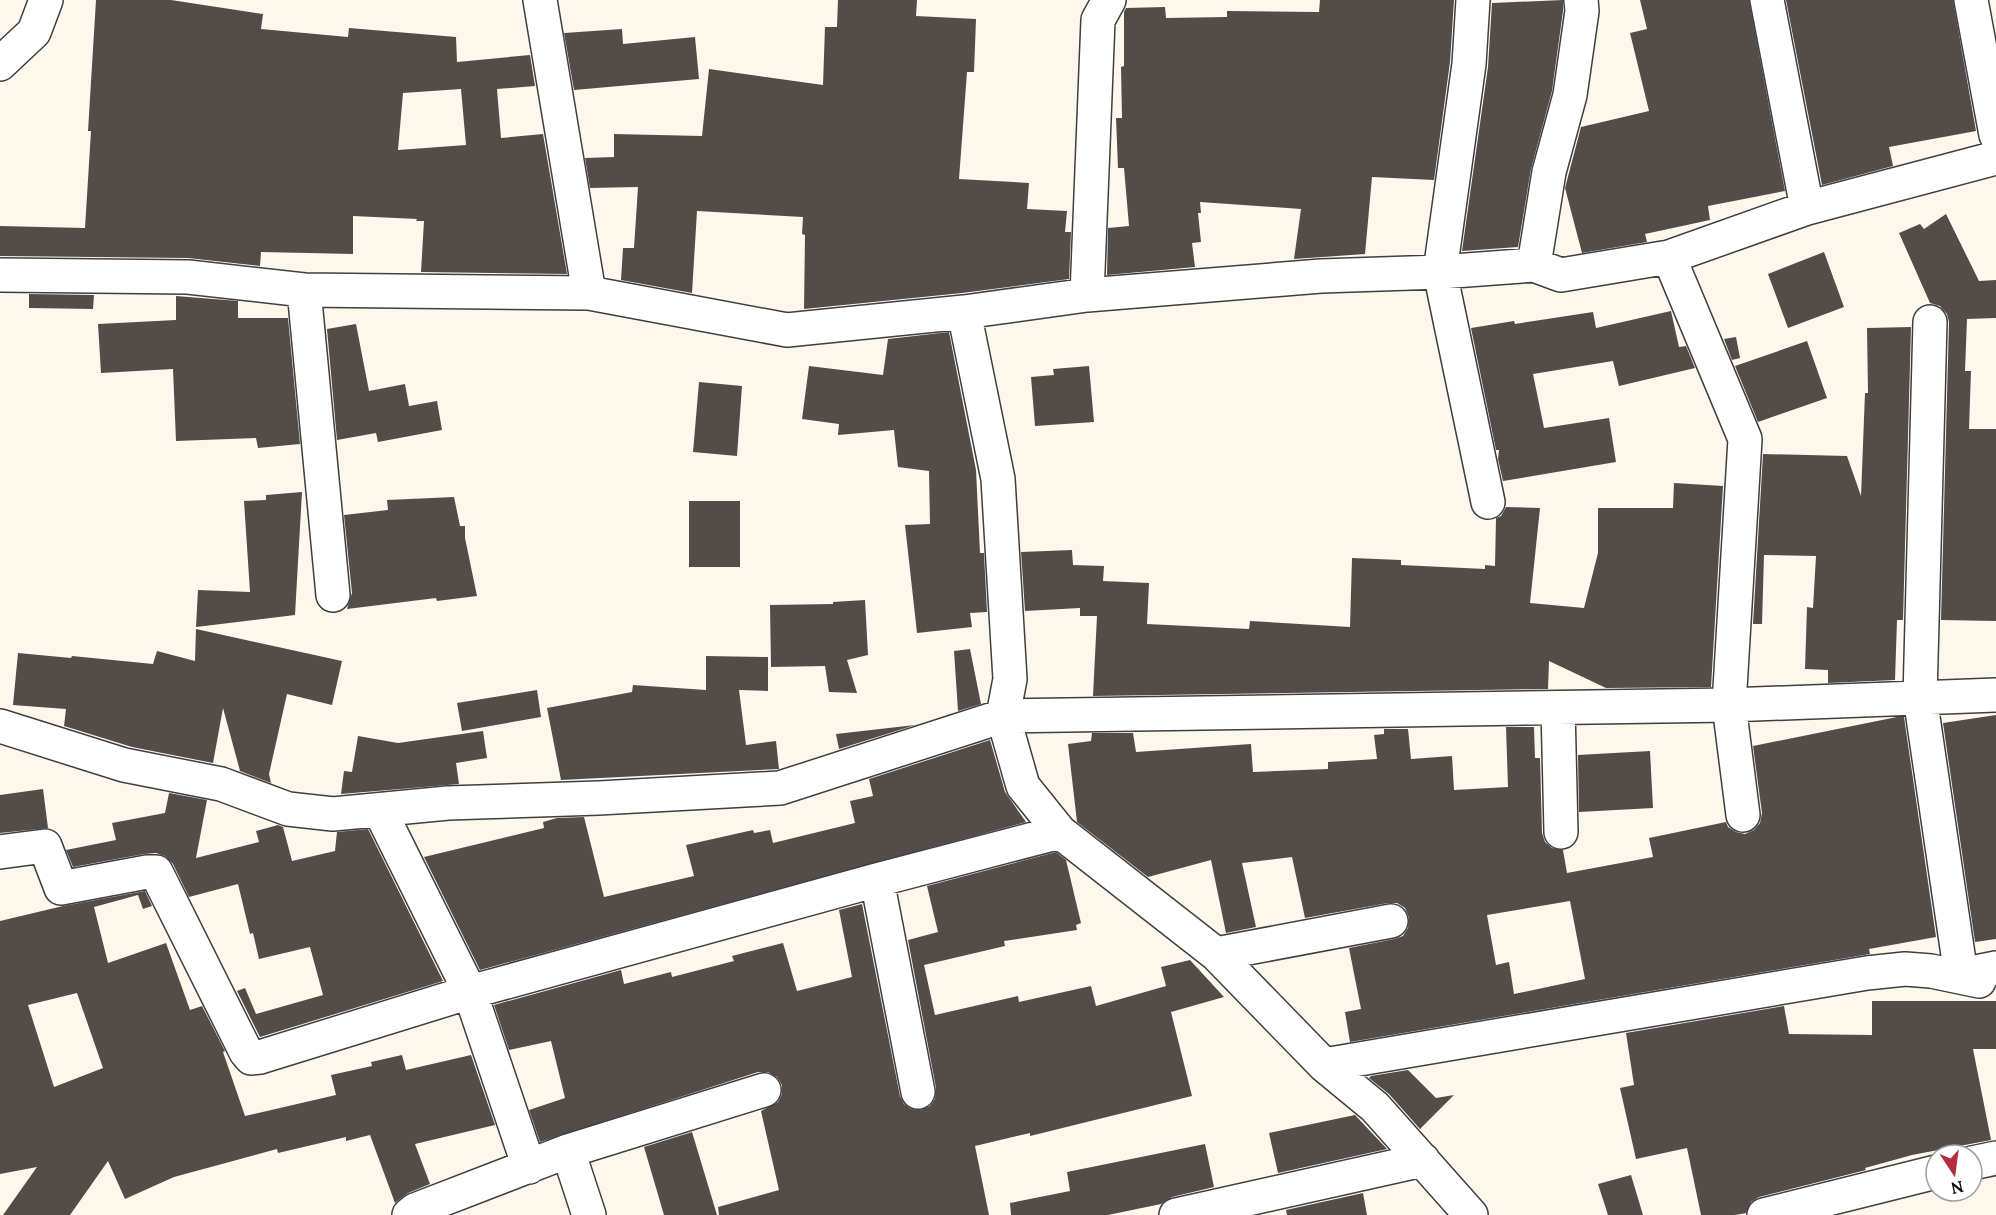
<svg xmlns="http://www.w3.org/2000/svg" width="1996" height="1215" font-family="Lora,serif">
  <rect width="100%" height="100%" fill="#fef8ec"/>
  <path fill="#544c49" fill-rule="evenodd" d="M 96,0 L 171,0 L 263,14 L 261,29 L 348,37 L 349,28 L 456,37 L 457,62 L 530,55 L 535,86 L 497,89 L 501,138 L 543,134 L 567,274 L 421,272 L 424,221 L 416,221 L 417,219 L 353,216 L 353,254 L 261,252 L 260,266 L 188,258 L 0,256 L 0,226 L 85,228 L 91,131 L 88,131 ZM 461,89 L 466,145 L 398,150 L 403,93 Z
    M 838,0 L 917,0 L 916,16 L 976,19 L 974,72 L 967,72 L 959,179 L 1029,183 L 1027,209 L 1067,211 L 1065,232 L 1071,232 L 1069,279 L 962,293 L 804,309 L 805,235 L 802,234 L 803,217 L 697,211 L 692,293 L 621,280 L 623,248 L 634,248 L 638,187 L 590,188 L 585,158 L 614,157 L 614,134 L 702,136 L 709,69 L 823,85 L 825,27 L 837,27 Z
    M 1320,0 L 1454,0 L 1450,62 L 1434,180 L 1372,177 L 1365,254 L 1294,259 L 1301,209 L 1200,202 L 1201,213 L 1198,213 L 1201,242 L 1192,243 L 1195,267 L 1107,275 L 1108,228 L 1129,226 L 1124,168 L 1118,168 L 1116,118 L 1122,118 L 1121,67 L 1124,66 L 1124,12 L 1126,8 L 1165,7 L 1166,18 L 1227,17 L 1227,11 L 1319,12 Z
    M 1563,0 L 1563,11 L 1552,91 L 1531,169 L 1518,247 L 1462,251 L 1488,67 L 1492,3 Z
    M 1640,0 L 1749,0 L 1785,191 L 1708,206 L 1710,220 L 1645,234 L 1647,242 L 1582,253 L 1565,188 L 1581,127 L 1649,111 L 1630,33 L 1647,29 Z
    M 1786,0 L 1953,0 L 1976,131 L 1889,147 L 1893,166 L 1822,185 Z
    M 622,29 L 623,44 L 695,37 L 699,79 L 574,90 L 564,33 Z
    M 1946,214 L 1979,281 L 1996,280 L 1996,318 L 1967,319 L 1965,371 L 1971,371 L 1969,429 L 1996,429 L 1996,621 L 1941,620 L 1949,322 L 1947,314 L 1940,306 L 1930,303 L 1899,233 L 1920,224 L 1924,229 Z
    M 1824,252 L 1844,307 L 1788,328 L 1768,274 Z
    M 29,294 L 94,295 L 93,309 L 29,308 Z
    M 176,296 L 238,301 L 238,318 L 288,318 L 300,444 L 258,448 L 256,438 L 176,441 L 173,369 L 101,373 L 98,324 L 176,320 Z
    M 1671,311 L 1679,347 L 1686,346 L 1695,368 L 1619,386 L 1613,361 L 1533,374 L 1544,428 L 1609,418 L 1616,462 L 1503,481 L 1498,459 L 1499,450 L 1496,450 L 1471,328 L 1514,321 L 1515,324 L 1593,312 L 1596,328 Z
    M 356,324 L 369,391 L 405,384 L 409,406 L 437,401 L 442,430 L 378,442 L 376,433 L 337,440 L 327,329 Z
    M 1911,327 L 1903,620 L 1897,620 L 1895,680 L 1828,683 L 1828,670 L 1805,669 L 1807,607 L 1813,608 L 1816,556 L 1764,555 L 1762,624 L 1753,624 L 1763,454 L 1847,456 L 1861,496 L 1865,393 L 1868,393 L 1867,328 Z
    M 949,332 L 976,470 L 980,553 L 984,553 L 987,612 L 970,613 L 972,627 L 917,633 L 905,525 L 930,524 L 929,471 L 898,467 L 894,430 L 838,435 L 839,424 L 802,419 L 809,366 L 883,375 L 888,339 Z
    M 1736,337 L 1740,358 L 1732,360 L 1724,339 Z
    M 1807,341 L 1827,398 L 1758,422 L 1735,366 Z
    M 1089,366 L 1094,422 L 1035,426 L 1031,377 L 1054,375 L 1053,369 Z
    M 699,382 L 742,386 L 737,456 L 693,452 Z
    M 1674,483 L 1723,486 L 1711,687 L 1606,688 L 1549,661 L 1548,689 L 1093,696 L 1097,616 L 1080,616 L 1080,608 L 1025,611 L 1021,552 L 1072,550 L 1073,565 L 1104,566 L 1103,581 L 1149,583 L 1147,624 L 1249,629 L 1250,621 L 1350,627 L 1352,558 L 1401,560 L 1401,565 L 1485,569 L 1485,565 L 1495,566 L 1496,518 L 1501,516 L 1506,507 L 1540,508 L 1530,603 L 1584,608 L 1598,553 L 1598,508 L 1673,508 Z
    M 302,492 L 295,615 L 196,627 L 198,590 L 250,592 L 244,501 L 266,500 L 266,495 Z
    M 454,497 L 460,526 L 465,526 L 465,538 L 477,596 L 437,601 L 436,598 L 347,609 L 352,593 L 344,515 L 388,510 L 387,500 Z
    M 689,501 L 740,501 L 740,567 L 689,567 Z
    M 865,600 L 868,655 L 847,660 L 857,693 L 829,692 L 825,666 L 771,667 L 770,605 L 833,604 L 833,602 Z
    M 196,629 L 342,661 L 332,705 L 287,694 L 269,774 L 271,783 L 240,771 L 223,708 L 213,763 L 132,747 L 64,726 L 66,709 L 13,705 L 18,653 L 71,658 L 72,656 L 153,664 L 157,651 L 195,661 Z
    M 970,649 L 981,704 L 958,711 L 954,651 Z
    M 706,656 L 768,657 L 768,691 L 739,690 L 746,745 L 776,741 L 779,769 L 561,780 L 547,708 L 632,692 L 633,685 L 706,690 Z
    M 537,690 L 541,717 L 462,731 L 457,703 Z
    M 1996,715 L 1996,939 L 1975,942 L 1943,723 Z
    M 1897,717 L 1904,717 L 1936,937 L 1869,949 L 1870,954 L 1350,1042 L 1345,1012 L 1361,1009 L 1349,948 L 1394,939 L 1403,936 L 1408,928 L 1409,918 L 1405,908 L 1397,903 L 1388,903 L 1305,918 L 1292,857 L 1242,863 L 1256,927 L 1226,933 L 1211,860 L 1148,877 L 1077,822 L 1068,744 L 1091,741 L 1092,733 L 1133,733 L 1136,752 L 1251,744 L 1253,772 L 1328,769 L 1328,762 L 1377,759 L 1374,735 L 1384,734 L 1384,729 L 1408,729 L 1411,759 L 1452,756 L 1454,790 L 1508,787 L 1506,727 L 1534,727 L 1535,758 L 1540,758 L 1542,833 L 1545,842 L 1552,848 L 1563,850 L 1567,873 L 1653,857 L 1649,838 L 1726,822 L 1728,827 L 1736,832 L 1745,834 L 1754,830 L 1760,823 L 1762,813 L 1753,746 ZM 1570,901 L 1585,979 L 1514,994 L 1509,962 L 1496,965 L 1487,915 Z
    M 915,725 L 839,749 L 836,734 Z
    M 483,731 L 487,758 L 456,763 L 459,784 L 341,794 L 344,771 L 352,772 L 358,736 L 398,743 Z
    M 990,740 L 1005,792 L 1026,822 L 480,970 L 424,857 L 544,828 L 543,822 L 557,818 L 584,817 L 604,897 L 694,876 L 686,845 L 753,830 L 754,833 L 770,830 L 773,843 L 855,823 L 850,801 L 873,796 L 869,779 Z
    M 1650,751 L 1653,808 L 1579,812 L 1578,755 Z
    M 43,789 L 48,828 L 0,833 L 0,795 Z
    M 169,793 L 207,800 L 196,858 L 259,842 L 256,831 L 278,825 L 283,827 L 292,861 L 335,851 L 337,832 L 368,829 L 443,981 L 260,1037 L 237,991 L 245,988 L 256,1014 L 323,995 L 310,947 L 259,959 L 253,933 L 250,934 L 238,884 L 189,897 L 173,864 L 165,856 L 156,853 L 144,854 L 73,867 L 66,850 L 116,840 L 112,823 L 165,813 Z
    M 1056,852 L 1066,860 L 1081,923 L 1076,925 L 1077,930 L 1004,941 L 1005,946 L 924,965 L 935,1015 L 1018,996 L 1019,1002 L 1091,986 L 1096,1006 L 1166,986 L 1161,967 L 1190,960 L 1224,997 L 1171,1012 L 1192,1096 L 1030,1136 L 1030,1133 L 975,1146 L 989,1215 L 719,1215 L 718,1207 L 779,1190 L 761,1111 L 778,1102 L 782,1094 L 782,1085 L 777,1077 L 768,1072 L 758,1072 L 540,1142 L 529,1110 L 565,1098 L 551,1041 L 509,1050 L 494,1005 L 621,970 L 624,984 L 671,972 L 672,977 L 734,961 L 732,956 L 783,943 L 797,991 L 852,977 L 839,910 L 862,904 L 900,1096 L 904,1104 L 911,1109 L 921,1110 L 930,1106 L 935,1099 L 936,1088 L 908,940 L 938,932 L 927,886 Z
    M 145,891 L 152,906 L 143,909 L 138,895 L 94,907 L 108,963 L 166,943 L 190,1010 L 202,1006 L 225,1051 L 223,1052 L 245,1116 L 336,1095 L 331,1075 L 372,1066 L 371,1062 L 402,1055 L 406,1070 L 471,1055 L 495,1125 L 415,1144 L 430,1184 L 408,1193 L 395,1203 L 370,1135 L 346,1141 L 346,1137 L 278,1153 L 277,1149 L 174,1177 L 125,1199 L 108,1161 L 70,1215 L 3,1215 L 37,1167 L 0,1174 L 0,921 L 63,906 ZM 77,993 L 103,1068 L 54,1087 L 28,1005 Z
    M 1872,1001 L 1996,1001 L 1996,1049 L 1973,1049 L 1991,1140 L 1912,1155 L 1865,1168 L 1866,1170 L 1759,1197 L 1751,1202 L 1746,1213 L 1735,1215 L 1701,1215 L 1687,1148 L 1636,1159 L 1620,1088 L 1634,1085 L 1626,1033 L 1784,1006 L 1789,1034 L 1872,1035 Z
    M 1408,1070 L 1436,1098 L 1454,1095 L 1420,1129 L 1389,1094 L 1369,1078 L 1371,1076 Z
    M 1355,1115 L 1387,1149 L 1278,1173 L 1269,1133 Z
    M 692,1132 L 717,1215 L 664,1215 L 644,1147 Z
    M 1205,1144 L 1214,1187 L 1172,1197 L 1161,1204 L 1108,1215 L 1011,1215 L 1010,1203 L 1070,1191 L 1067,1172 Z
    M 1631,1175 L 1643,1215 L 1608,1215 L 1598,1184 Z
    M 1363,1193 L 1367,1215 L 1287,1215 L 1286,1210 Z"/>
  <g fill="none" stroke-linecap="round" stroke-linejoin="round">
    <g stroke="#3f3f3f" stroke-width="36">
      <path id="minor" d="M 540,0 L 589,293
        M 1473,0 L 1469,64 L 1440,272 L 1488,502
        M 1767,0 L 1807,208
        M 1971,0 L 1996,135
        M 0,64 L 34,32 L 46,0
        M 1669,257 L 1745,439 L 1729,705 L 1743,815
        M 1534,265 L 1549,172 L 1570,95 L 1582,11 L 1581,0
        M 0,275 L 188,277 L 304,290 L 589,293 L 787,330 L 964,312 L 1087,295 L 1321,276 L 1440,272 L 1534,265 L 1561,275 L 1669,257 L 1807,208 L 1996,158
        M 304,290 L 333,595
        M 1087,295 L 1098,20 L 1109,0
        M 964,312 L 998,479 L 1010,679 L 1003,716 L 1023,786 L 1060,832 L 1216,954 L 1324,1065 L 1375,1107 L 1471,1215
        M 1930,322 L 1920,697 L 1961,975 L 1996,968
        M 1558,708 L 1561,832
        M 0,726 L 124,765 L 221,784 L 288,809 L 333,814 L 448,803 L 599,798 L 780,788 L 1003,716 L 1729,705 L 1996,695
        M 380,811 L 470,992 L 529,1167
        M 0,852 L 45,846 L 61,888 L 147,872 L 156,872 L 246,1052 L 251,1058 L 260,1057 L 470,992 L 877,880 L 1060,832
        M 877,880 L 918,1092
        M 1216,954 L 1391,921
        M 1324,1065 L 1867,973 L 1905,969 L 1931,971 L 1979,981
        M 568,1151 L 589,1215
        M 1972,1163 L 1996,1158
        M 409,1215 L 415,1210 L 568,1151 L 764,1090
        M 1176,1215 L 1423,1160
        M 1764,1215 L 1936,1172"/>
    </g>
    <use href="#minor" stroke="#fff" stroke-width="33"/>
  </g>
  <g transform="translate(1954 1173) rotate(167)"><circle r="28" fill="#ffffff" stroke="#9e9e9e" stroke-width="1.5"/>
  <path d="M0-4.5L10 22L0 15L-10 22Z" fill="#b42c42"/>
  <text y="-9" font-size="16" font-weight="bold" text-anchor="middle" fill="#0c0c0c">N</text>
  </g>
</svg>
